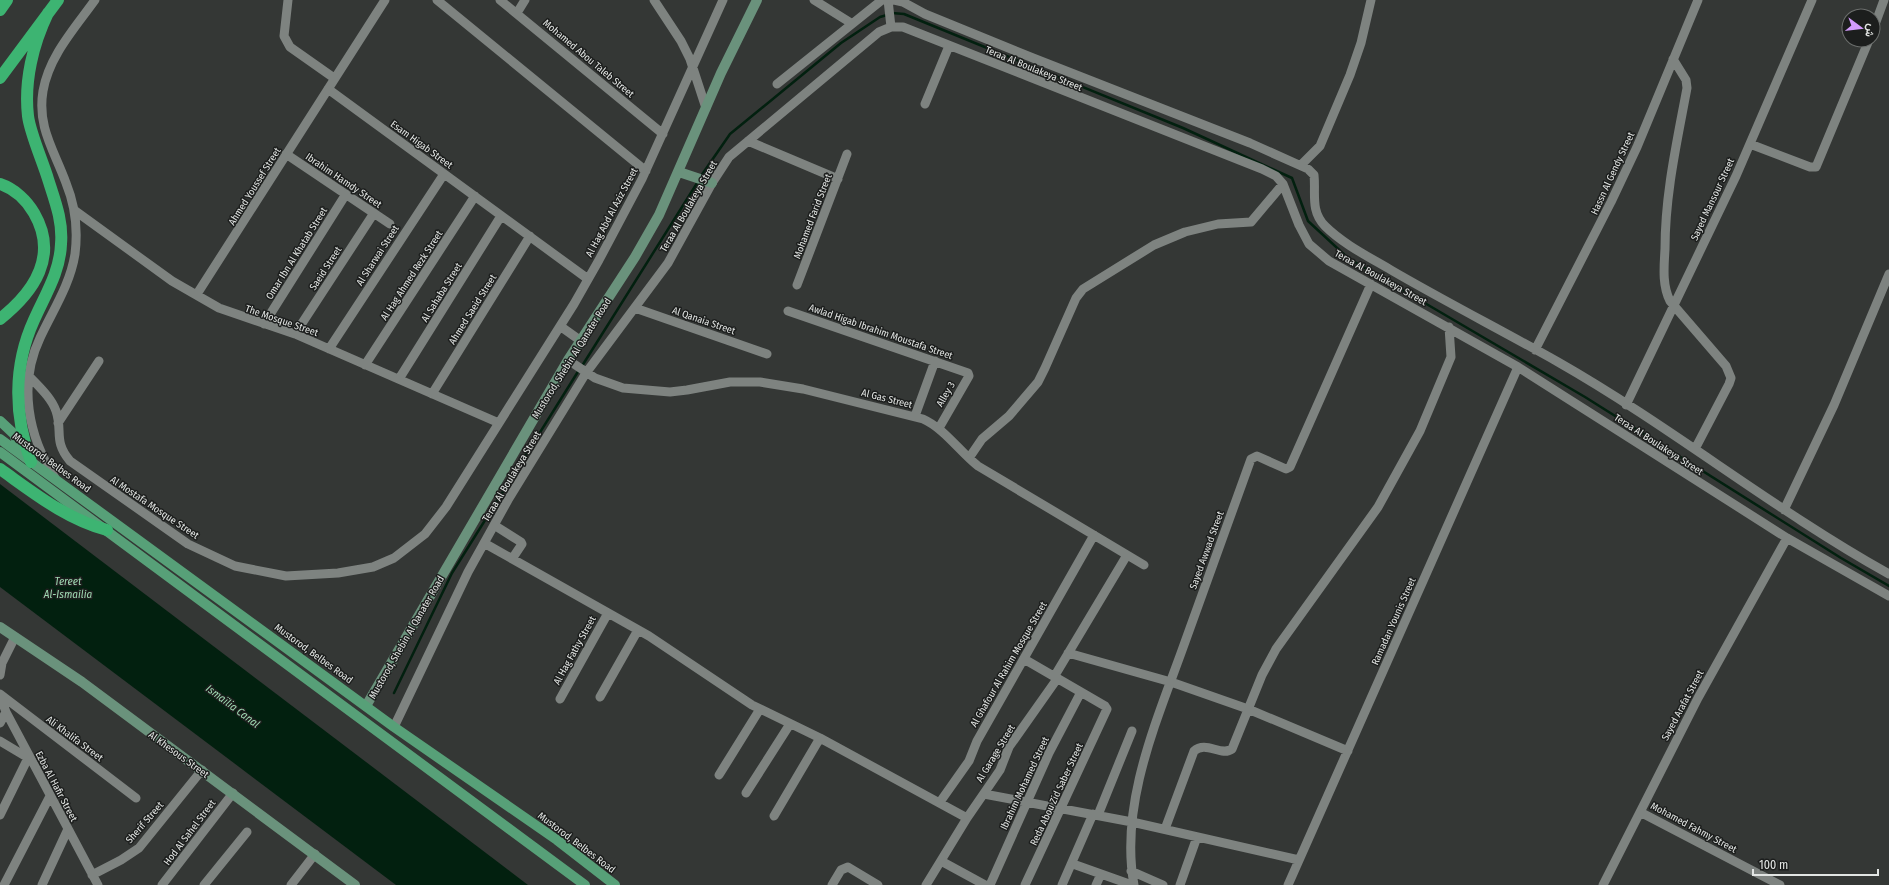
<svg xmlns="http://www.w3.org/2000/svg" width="1889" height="885" font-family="'Fira Sans Condensed',Vazirmatn,sans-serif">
  <rect width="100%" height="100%" fill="#343735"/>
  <path fill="#02200f" d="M 0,484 L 528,885 L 396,885 L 0,587 Z"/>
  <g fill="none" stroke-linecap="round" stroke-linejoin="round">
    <path stroke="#02200f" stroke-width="2.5" d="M 892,13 L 904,14 L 1183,128 L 1292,178 L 1308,221 L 1348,258 L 1585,397 L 1841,558 L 1889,586
      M 701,176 L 730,134 L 841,43 L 880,17 L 887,15
      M 582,366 L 699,180
      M 394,693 L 452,573 L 579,370"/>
    <path stroke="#7e8380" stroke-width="9" d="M 288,0 L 284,36 L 290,47 L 334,78
      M 437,0 L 646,171
      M 500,0 L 663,134
      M 654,0 L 681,41 L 690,59 L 706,108
      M 814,0 L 851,23
      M 888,0 L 891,27
      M 894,0 L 903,2 L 925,14 L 1033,58 L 1250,143 L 1308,169 L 1314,175 C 1316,193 1310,211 1325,226 C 1343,244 1369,257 1391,270 C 1446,302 1503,331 1558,362 C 1672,427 1774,510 1889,574
      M 517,13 L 525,0
      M 1873,30 L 1884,0
      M 1673,59 L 1686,80 L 1687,88 C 1677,142 1665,194 1665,249 C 1664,267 1662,285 1670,301 L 1726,366 L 1731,378 L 1729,384 L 1695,449
      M 777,84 L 882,0
      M 328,89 L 588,279
      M 925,104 L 949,46
      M 748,141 L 838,179
      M 1750,144 L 1810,167 L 1816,167 L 1869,40
      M 286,154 L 390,224
      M 1301,165 L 1320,146 L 1350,75 L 1361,43 L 1371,0
      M 74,210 L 172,281 L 219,308 L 295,334 L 499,423
      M 797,285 L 847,154
      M 197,294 L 385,0
      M 635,308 L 767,354
      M 788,311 L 968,373 L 969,376 L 939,428
      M 264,324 L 346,194
      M 560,326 L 581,341
      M 295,334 L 374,213
      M 329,349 L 444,174
      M 1535,350 L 1611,202 L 1637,147 L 1698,0
      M 568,360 L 595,378 L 623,388 L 670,392 L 687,390 L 730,382 L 760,382 L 803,389 L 923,419 C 945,429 959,451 978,466 L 1144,565
      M 365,365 L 475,196
      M 29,376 C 38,386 51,397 56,411 C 63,431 53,441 70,461 L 188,544 L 235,566 L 286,576 L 338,573 L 373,567 L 394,558 L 425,534 L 446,507 L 574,304 L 599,260 L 642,179 L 723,0
      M 399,379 L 501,216
      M 432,394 L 530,236
      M 1626,405 L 1736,176 L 1812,0
      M 915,416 L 935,361
      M 58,423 L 99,361
      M 969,458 L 982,439 L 1009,416 L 1038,382 L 1045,368 L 1076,298 L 1083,289 L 1154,245 L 1185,232 L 1218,224 L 1251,222 L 1283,184
      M 55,478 C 28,436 18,384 40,338 C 53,310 70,285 75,254 C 78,230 75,205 66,183 C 54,150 37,127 43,91 C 49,56 75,28 95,0
      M 1784,510 L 1834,405 L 1889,274
      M 494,525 L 521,542 L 522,544 L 512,559
      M 484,543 L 649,636 L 752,705 L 820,738 L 967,818
      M 1068,653 L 1171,682 L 1248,709 L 1348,751
      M 1024,659 L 1105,706 L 1107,709 L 1025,885
      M 0,675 L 2,663 L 15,637
      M 1054,677 L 1127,555
      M 0,694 L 136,798
      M 0,696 L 6,712 L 98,885
      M 600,697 L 638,630
      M 560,699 L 608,613
      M 0,723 L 6,712
      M 394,727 L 468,572 L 508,500 L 586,373 L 668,263 L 712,183 L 729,157 L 879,32 L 891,27 L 903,27 L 1262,169 L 1276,176 L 1283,184 L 1299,225 L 1309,244 L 1329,261 L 1518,367 L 1787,538 L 1889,596
      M 0,741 L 30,759
      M 719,775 L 760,709
      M 746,793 L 790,724
      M 984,794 L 1132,822 L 1299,860
      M 940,802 L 969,761 L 977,741 L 1094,535
      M 1640,812 L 1780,885
      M 0,815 L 28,758
      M 1098,815 L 1132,731
      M 774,816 L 820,738
      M 1165,829 L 1194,751 C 1206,740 1221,757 1232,749 L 1262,675 L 1276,649 L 1378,507 L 1420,431 L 1451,357 L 1449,327
      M 941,861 L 985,885
      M 1073,864 L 1132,885
      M 1131,871 L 1163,885
      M 92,875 L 121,860 L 139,848 L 202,770
      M 4,885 L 50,796
      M 42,885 L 68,829
      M 162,885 L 233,793
      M 204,885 L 247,832
      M 291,885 L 315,854
      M 832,885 L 841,870 L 848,867 L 878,885
      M 926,885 L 967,818 L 1000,770 L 1009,747 L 1057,679
      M 990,885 L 1049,753 L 1081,692
      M 1062,885 L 1093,814
      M 1096,885 L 1101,874
      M 1134,885 C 1119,803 1158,718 1185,642 C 1207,581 1229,520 1251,459 L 1257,456 L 1286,469 L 1290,467 L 1371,284
      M 1180,885 L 1197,837
      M 1288,885 L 1518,367
      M 1603,885 L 1698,698 L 1787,538"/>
    <path stroke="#6a927c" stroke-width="10" d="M 679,172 L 712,183
      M 0,627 L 82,682 L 355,885
      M 366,706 L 568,360 L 635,257 L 659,215 L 721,73 L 757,0"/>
    <path stroke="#57a078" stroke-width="10" d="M 0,421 L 14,434 L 22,455
      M 0,439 L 394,727 L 557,840 L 615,885
      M 0,452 L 585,885"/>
    <path stroke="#3db472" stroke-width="12" d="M 0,10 L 7,0
      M 0,78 L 58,0
      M 0,184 C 15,189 27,201 34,213 C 59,256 34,292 0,319
      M 31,462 C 14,416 13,366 34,320 C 45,295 60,272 61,244 C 63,221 55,201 48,179 C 43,162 30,133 28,116 C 24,81 33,44 48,13
      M 0,469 C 34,493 66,519 107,530"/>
  </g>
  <g text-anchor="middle" stroke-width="3" stroke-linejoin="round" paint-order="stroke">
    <g font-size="10" fill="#e2e5e3" stroke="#1c1e1d">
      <text transform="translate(589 58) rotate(40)" y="4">Mohamed Abou Taleb Street</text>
      <text transform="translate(1034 68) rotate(22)" y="4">Teraa Al Boulakeya Street</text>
      <text transform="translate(422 144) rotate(36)" y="4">Esam Higab Street</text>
      <text transform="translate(1612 173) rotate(-65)" y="4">Hassn Al Gendy Street</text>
      <text transform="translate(344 180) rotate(34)" y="4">Ibrahim Hamdy Street</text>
      <text transform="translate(254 186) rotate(-58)" y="4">Ahmed Youssef Street</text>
      <text transform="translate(1712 199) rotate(-65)" y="4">Sayed Mansour Street</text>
      <text transform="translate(688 206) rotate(-60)" y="4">Teraa Al Boulakeya Street</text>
      <text transform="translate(611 212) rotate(-62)" y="4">Al Hag Abd Al Aziz Street</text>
      <text transform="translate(812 216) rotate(-69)" y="4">Mohamed Farid Street</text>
      <text transform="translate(296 253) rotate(-58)" y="4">Omar Ibn Al Khatab Street</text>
      <text transform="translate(377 255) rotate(-57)" y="4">Al Sharwai Street</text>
      <text transform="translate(325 268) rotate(-57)" y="4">Saeid Street</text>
      <text transform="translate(411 275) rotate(-57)" y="4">Al Hag Ahmed Rezk Street</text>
      <text transform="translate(1381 277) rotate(29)" y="4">Teraa Al Boulakeya Street</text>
      <text transform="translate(441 292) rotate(-58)" y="4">Al Sahaba Street</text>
      <text transform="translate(472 309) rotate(-58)" y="4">Ahmed Saeid Street</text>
      <text transform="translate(282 320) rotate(19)" y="4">The Mosque Street</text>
      <text transform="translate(704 320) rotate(19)" y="4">Al Qanaia Street</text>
      <text transform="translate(881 331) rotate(19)" y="4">Awlad Higab Ibrahim Moustafa Street</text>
      <text transform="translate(571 358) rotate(-58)" y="4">Mustorod, Shebin Al Qanater Road</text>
      <text transform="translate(945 394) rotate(-60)" y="4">Alley 3</text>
      <text transform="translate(887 398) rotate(14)" y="4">Al Gas Street</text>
      <text transform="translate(1659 444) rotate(33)" y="4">Teraa Al Boulakeya Street</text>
      <text transform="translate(52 462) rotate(36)" y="4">Mustorod, Belbes Road</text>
      <text transform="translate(511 476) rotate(-59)" y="4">Teraa Al Boulakeya Street</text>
      <text transform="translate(155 507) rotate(34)" y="4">Al Mostafa Mosque Street</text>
      <text transform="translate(1206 550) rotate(-70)" y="4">Sayed Awwad Street</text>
      <text transform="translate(1393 621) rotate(-66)" y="4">Ramadan Younis Street</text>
      <text transform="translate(406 637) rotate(-60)" y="4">Mustorod, Shebin Al Qanater Road</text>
      <text transform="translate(574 650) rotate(-61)" y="4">Al Hag Fathy Street</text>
      <text transform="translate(314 653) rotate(36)" y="4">Mustorod, Belbes Road</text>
      <text transform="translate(1008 664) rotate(-60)" y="4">Al Ghafour Al Rahim Mosque Street</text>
      <text transform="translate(1682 705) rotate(-62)" y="4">Sayed Arafat Street</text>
      <text transform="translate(75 738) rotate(37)" y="4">Ali Khalifa Street</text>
      <text transform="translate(995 753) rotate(-59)" y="4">Al Garage Street</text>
      <text transform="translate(179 754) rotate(36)" y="4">Al Khesous Street</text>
      <text transform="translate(1024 783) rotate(-65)" y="4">Ibrahim Mohamed Street</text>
      <text transform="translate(57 786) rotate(62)" y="4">Ezba Al Hafir Street</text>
      <text transform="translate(1056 794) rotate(-65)" y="4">Reda Abou Zid Saber Street</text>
      <text transform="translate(144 822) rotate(-49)" y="4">Sherif Street</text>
      <text transform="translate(1694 827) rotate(28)" y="4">Mohamed Fahmy Street</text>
      <text transform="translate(189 832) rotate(-53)" y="4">Hod Al Sahel Street</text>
      <text transform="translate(577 842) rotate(37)" y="4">Mustorod, Belbes Road</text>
    </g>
    <g font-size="11" font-style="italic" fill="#9fd9b2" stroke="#1c1e1d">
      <text x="68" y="585">Tereet<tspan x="68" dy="13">Al-Ismailia</tspan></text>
      <text transform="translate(233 706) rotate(37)" y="4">Ismaïlia Canal</text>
    </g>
  </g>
  <g transform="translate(1861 28) rotate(105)"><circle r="19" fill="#1c1e1d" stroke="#6b6e6c"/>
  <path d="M0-3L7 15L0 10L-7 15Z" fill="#d39cfc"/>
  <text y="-6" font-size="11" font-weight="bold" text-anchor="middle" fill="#e2e5e3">ش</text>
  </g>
  <path d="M1753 869v6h125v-6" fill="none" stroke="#e2e5e3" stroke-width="2"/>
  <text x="1759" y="869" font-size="12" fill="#e2e5e3" stroke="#1c1e1d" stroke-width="3" paint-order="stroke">100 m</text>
</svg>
